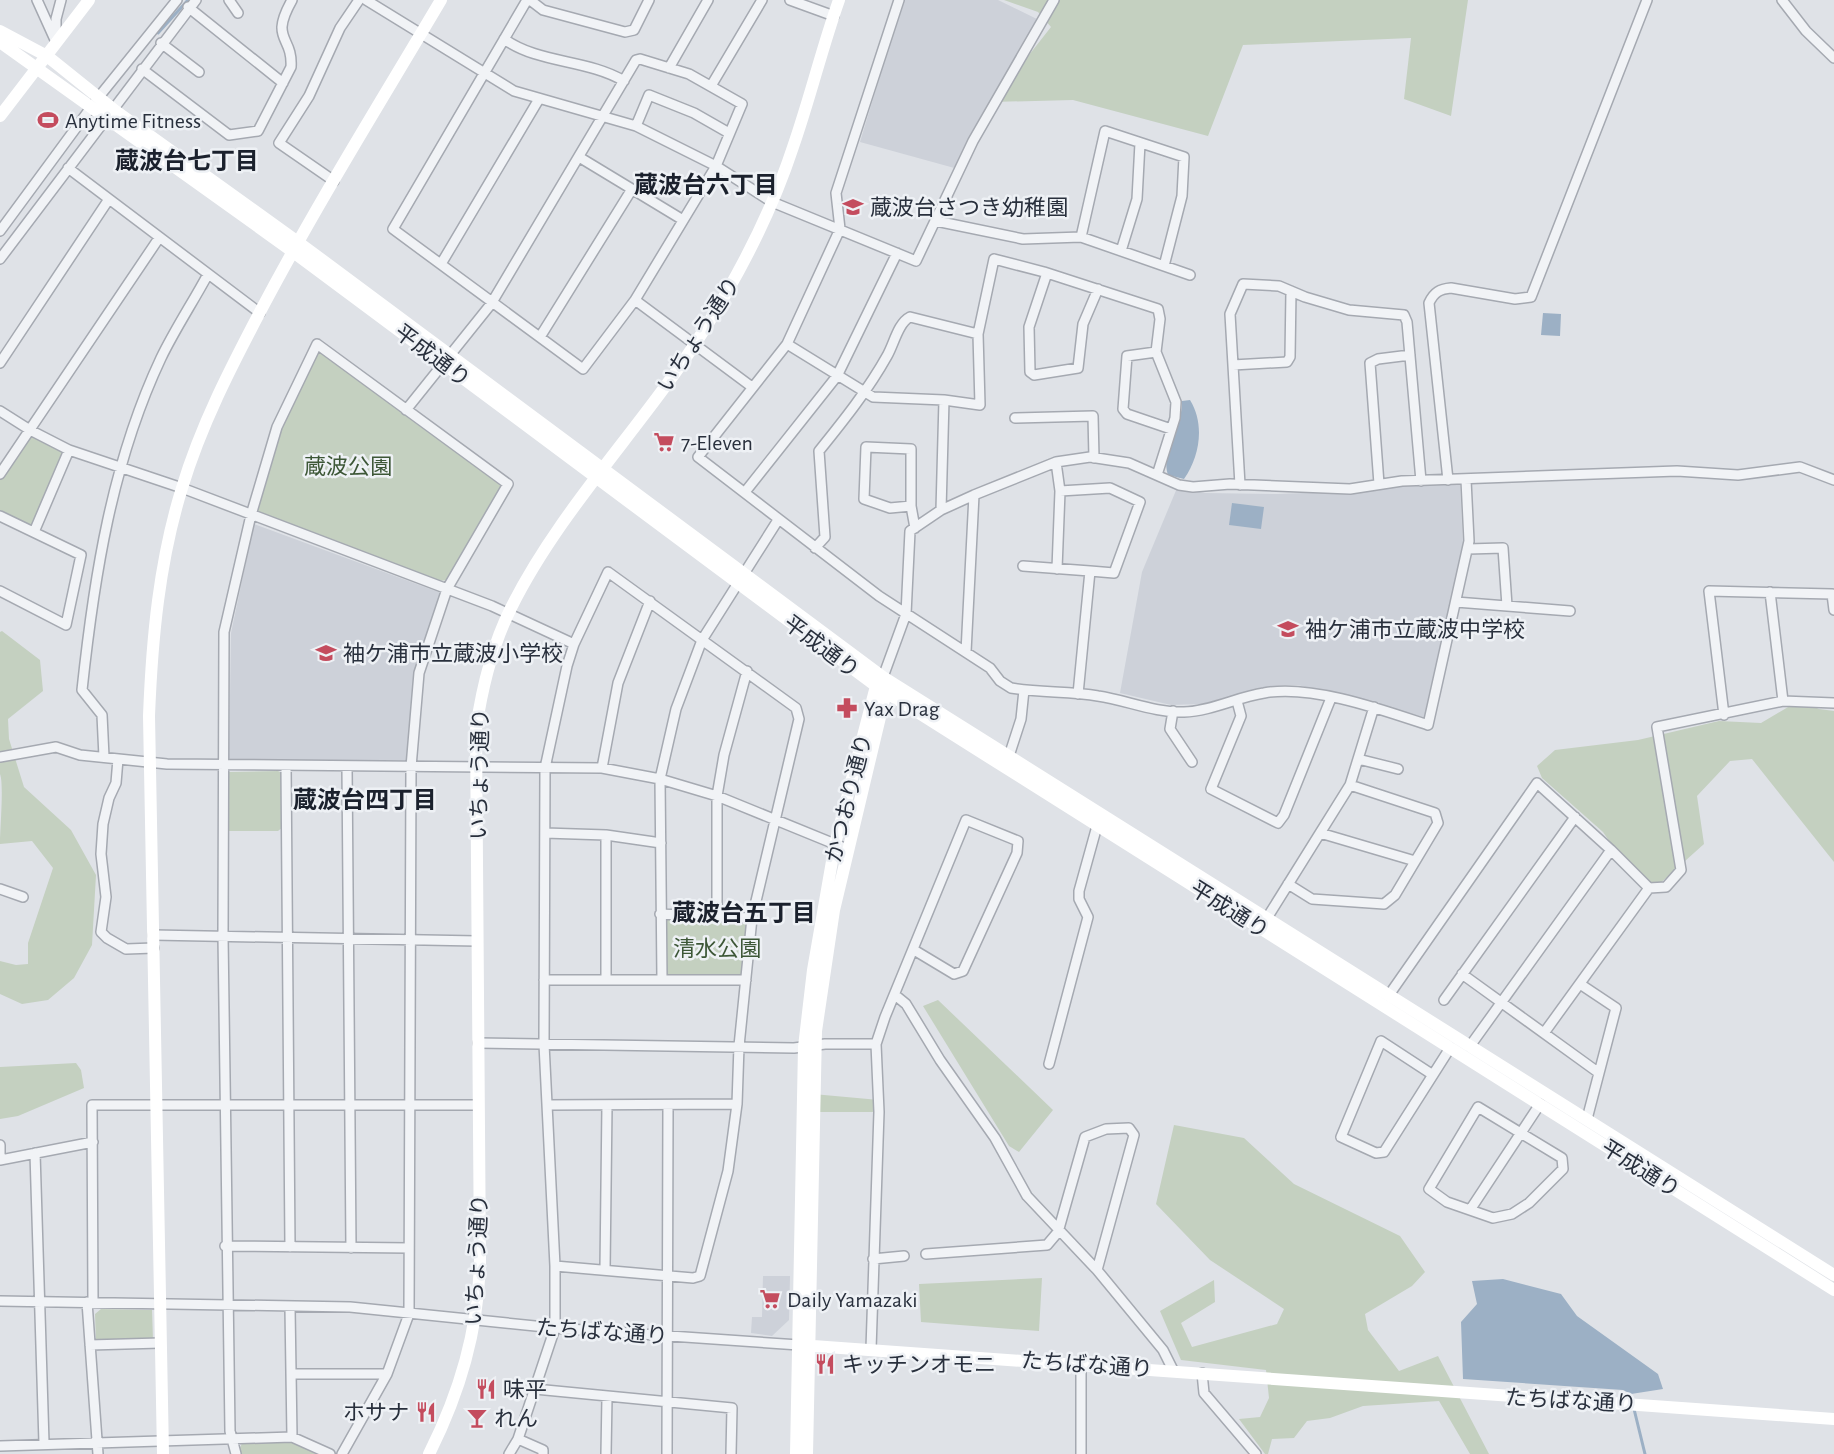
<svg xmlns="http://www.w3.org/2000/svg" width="1834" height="1454" font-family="'Alegreya Sans','Noto Sans JP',sans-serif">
  <rect width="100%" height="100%" fill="#dfe2e7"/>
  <path fill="#cdd1d9" d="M 903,0 L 998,0 L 1041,21 L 958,169 L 860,142 Z
    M 1404,483 L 1460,483 L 1463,546 L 1425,719 L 1298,685 L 1271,686 L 1201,704 L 1171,705 L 1120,693 L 1142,572 L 1177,488 L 1205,493 L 1278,494 L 1351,491 Z
    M 254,524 L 441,593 L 414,673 L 406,760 L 229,761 L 231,633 Z
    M 763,1276 L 790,1276 L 789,1320 L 772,1336 L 751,1333 L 752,1317 L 762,1317 Z"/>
  <path fill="#c4d0c0" d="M 1004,0 L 1468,0 L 1451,116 L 1404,99 L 1411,38 L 1243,45 L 1208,136 L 1073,100 L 992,102 L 1051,27 L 1038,12 Z
    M 317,344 L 508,484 L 449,580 L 438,581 L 251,515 L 277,427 Z
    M 30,430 L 69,450 L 34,532 L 0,516 L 0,474 Z
    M 2,631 L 40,660 L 43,691 L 8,719 L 9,739 L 24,787 L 71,830 L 96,875 L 92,945 L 74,978 L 48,1000 L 22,1004 L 0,994 L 0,961 L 16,965 L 28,964 L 28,943 L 53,868 L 32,841 L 0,844 C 0,829 4,784 0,774 L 0,632 Z
    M 1800,700 L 1819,709 L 1834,711 L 1834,862 L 1752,759 L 1730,761 L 1697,796 L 1704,844 L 1656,887 L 1625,864 L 1603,832 L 1542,778 L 1537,766 L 1555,750 L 1638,740 L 1719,721 L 1761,723 Z
    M 278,771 L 282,773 L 283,827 L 278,831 L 228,831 L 225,828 L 223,777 L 229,772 Z
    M 660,914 L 752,918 L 746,980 L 662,980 Z
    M 938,1000 L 1053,1110 L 1019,1152 L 1009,1146 L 923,1006 Z
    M 76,1063 L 81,1070 L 84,1088 L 18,1116 L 0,1119 L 0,1067 Z
    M 813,1094 L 879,1100 L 879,1112 L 813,1112 Z
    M 1174,1125 L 1244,1138 L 1294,1184 L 1400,1236 L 1425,1272 L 1412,1286 L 1365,1314 L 1368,1330 L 1399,1371 L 1438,1356 L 1489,1454 L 1470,1454 L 1439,1401 L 1363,1406 L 1330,1418 L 1307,1421 L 1294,1438 L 1272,1439 L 1268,1454 L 1265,1454 L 1239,1419 L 1260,1417 L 1269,1398 L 1266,1370 L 1181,1360 L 1160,1311 L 1214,1280 L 1215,1302 L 1181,1323 L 1192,1347 L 1277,1324 L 1284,1309 L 1210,1260 L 1156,1204 Z
    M 1042,1278 L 1039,1331 L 921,1322 L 919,1284 Z
    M 101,1309 L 152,1310 L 153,1341 L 96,1342 L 95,1314 Z
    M 290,1440 L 316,1454 L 240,1454 L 239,1450 L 243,1441 Z"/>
  <path fill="#9cb0c5" d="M 1543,313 L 1561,314 L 1560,336 L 1541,335 Z
    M 1190,400 C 1205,424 1200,456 1184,479 L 1168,475 C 1160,451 1183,426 1182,401 Z
    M 1232,503 L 1264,507 L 1261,529 L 1229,525 Z
    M 1503,1279 L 1561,1294 L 1577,1316 L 1658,1374 L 1663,1389 L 1631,1394 L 1623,1390 L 1463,1379 L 1461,1322 L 1477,1304 L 1472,1281 Z"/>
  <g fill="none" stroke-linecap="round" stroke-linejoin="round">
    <path stroke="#9cb0c5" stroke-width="3" d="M 158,33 L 188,0
      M 1634,1409 L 1645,1454"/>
    <g stroke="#a5a9b1" stroke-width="12">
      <path id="street" d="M 37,0 L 56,42
        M 229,0 L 238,13
        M 366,0 L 514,91 L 636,126 L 716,166 L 772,202 L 916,261 L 973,141 L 1054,0
        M 530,0 L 543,10 L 625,32 L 634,30 L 649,0
        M 790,0 L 834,16
        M 899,0 L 836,193 L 840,229 L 787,344 L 698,457 L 879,596 L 990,668 L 1000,681 L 1011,688 C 1040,693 1070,691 1098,696 C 1126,700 1155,713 1184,712 C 1212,711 1237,697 1264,693 C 1311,684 1383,710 1428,725 L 1469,541 L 1466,480
        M 1782,0 L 1806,31 L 1834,58
        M 188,7 L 283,83
        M 56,37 L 56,19 L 61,0
        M 504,39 C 539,64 587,59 624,81
        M 161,43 L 199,72
        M 669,68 L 708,0
        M 142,69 L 229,135 L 258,131 L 291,67 C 293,35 269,41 292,0
        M 711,86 L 762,0
        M 636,126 L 649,95 L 694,113 L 729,133
        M 579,157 L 683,220
        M 68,168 L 260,313
        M 334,181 L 279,143 L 309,96 L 340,28 L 359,0
        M 936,221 L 1023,239 L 1081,237 L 1190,275
        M 0,231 L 98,98 L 177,0
        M 1081,237 L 1105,131 L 1184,157 L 1182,196 L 1164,266
        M 1121,251 L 1137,199 L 1140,143
        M 0,259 L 196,0
        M 441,264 L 539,99
        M 1047,273 L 1029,327 L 1030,372 L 1034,375 L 1078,368 L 1083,324 L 1098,289
        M 635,300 L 752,387
        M 540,337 L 632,189
        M 787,344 L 873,397 L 944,400 L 980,405 L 978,334 L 994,259 L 1044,272 L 1158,309 L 1160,319 L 1156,352 L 1176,402 L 1175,418 L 1157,475
        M 1156,352 L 1127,356 L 1123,409 L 1127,414 L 1171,429
        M 0,363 L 109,199
        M 1233,365 L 1287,362 L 1290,357 L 1291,291
        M 406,410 L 491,304 L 636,60 L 640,59 L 689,74 L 742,104 L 716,166 L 635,300 L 583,369 L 393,229 L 527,0
        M 0,411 L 30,430 L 69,450 L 182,488 L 492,606 L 574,644
        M 1015,418 L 1093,416 L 1094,458
        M 1056,462 L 1060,491 L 1110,488 L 1140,502 L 1114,573 L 1090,571 L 1078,694
        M 0,474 L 159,238
        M 1448,480 L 1429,303 C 1434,292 1440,289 1451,288 L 1515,299 L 1531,297 L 1647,0
        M 1379,484 L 1370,363 L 1378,359 L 1410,355
        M 1240,485 L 1230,314 L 1243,284 L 1279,286 L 1305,297 L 1349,310 L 1404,315 L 1407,322 L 1421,481
        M 745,492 L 837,376 L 897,253
        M 911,506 L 890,508 L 864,499 L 866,447 L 911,449 L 911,506 L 915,528
        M 941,510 L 944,400
        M 0,516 L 81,555 L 66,625 L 0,591
        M 34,532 L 69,450
        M 815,548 L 825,537 L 819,451 C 844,420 868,390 887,356 C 894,344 898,323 910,317 L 978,334
        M 1468,549 L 1503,548 L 1507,606
        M 1023,566 L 1090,571
        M 1057,569 L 1060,491
        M 1770,592 L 1783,701
        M 1456,602 L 1570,611
        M 966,652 L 974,495
        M 883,677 L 906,614 L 910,531 L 941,510 L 974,495 L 1056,462 L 1090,457 L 1129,463 L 1179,485 L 1193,487 L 1230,484 L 1350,489 L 1402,481 L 1677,471 L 1738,475 L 1800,467 L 1834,480
        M 1237,701 L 1241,716 L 1211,789 L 1278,823 L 1284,815 L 1331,698
        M 1173,711 L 1170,729 L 1192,762
        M 1724,715 L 1709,591 L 1832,594 L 1834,610
        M 1009,756 L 1021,719 L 1024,690
        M 0,757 L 56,747 L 80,755 L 167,764 L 602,768 L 660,779 L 717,796 L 847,849
        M 104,757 L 102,715 L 82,690 C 94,577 112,462 161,358 C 175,329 193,302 208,274
        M 118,759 L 116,783 L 109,798 L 103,824 L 101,854 L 106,897 L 101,932 L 107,938 L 126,949 L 154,948
        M 1358,759 L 1398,769
        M 286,766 L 290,1247
        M 347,767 L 351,1248
        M 602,768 L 618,683 L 650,601
        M 545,833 L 606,835 L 661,843
        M 1320,833 L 1415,861
        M 606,835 L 606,979
        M 1288,884 L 1312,899 L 1384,904 L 1395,895 L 1438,823 L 1435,813 L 1350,785
        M 1649,888 L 1666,887 L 1681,870 L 1657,727 L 1783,701 L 1834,703
        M 0,889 L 23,897
        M 660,914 L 752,918
        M 717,916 L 717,796 L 724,755 L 747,671
        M 1267,918 L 1350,785 L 1374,707
        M 153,935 L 477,941
        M 1462,974 L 1599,1073
        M 544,980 L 746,980
        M 662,980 L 660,779 L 676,709 L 702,640 L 778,520
        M 1580,984 L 1616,1008 L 1587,1119
        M 895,995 L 906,1004 L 940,1060 L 995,1138 L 1027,1196 L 1097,1270 L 1163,1350 L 1173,1370
        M 1389,995 L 1537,783 L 1611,850 L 1649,888 L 1544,1033
        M 1444,1000 L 1575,817
        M 478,1043 L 794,1048 L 825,1044 L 876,1044
        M 1470,1046 L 1611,850
        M 1049,1064 L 1088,917 L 1079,899 L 1079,891 L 1097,826
        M 1433,1075 L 1381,1041 L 1341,1137 L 1376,1153 L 1384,1152 L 1450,1048
        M 547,1105 L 737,1104
        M 1478,1107 L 1562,1158 L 1563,1169 L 1529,1203 L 1512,1214 L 1493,1218 L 1447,1202 L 1429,1189 Z
        M 0,1145 L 0,1155
        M 35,1153 L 44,1443
        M 0,1160 L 93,1142
        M 1470,1210 L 1540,1104
        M 225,1246 L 409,1248
        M 926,1254 L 1047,1245 L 1058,1232 L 1085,1137 L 1106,1129 L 1129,1128 L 1134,1135 L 1097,1270
        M 873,1259 L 904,1256
        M 605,1269 L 607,1105
        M 0,1301 L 350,1307 L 555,1328 L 799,1345
        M 87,1302 L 98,1454
        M 93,1302 L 92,1105 L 478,1105
        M 290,1308 L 292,1437
        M 90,1345 L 160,1343
        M 871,1349 L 879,1112 L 876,1044 L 885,1017 L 966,820 L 1018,841 L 1017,853 L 963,971 L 954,974 L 914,950
        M 1081,1363 L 1081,1454
        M 1202,1373 L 1204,1393 L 1256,1454
        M 291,1374 L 387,1374
        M 535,1389 L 732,1408 L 731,1454
        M 518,1439 L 543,1450 L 543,1454
        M 0,1446 L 292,1437 L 330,1454
        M 236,1454 L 230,1431 L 223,936 L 224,632 L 251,515 L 277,427 L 317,344 L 508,484 L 447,589 L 419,673 L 411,767 L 409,1314 L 387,1374 L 342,1454
        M 509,1454 L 518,1439 L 555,1328 L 555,1266 L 544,1044 L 545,768 L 567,666 L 574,644 L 608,572 L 796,708 L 799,719 L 752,918 L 739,1046 L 737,1104 L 728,1171 L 700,1276 L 693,1278 L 555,1266
        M 606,1454 L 607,1397
        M 667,1454 L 668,1105"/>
    </g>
    <use href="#street" stroke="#f1f3f6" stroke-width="9"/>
    <path stroke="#fff" stroke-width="12" d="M 0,31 L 47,56 L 113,109 L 298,242 L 883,677 L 1834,1275
      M 0,42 L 292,251 L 876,686 L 1834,1290
      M 0,116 L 89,0
      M 799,1345 L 1834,1419
      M 163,1454 L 149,716 C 152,639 159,562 182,488 C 201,425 231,367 261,310 C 317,204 380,103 441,0
      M 429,1454 C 460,1392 478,1331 480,1262 L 476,729 C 482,688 492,646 511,608 C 560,509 645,424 704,330 C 740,273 772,211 793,147 C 810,98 822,48 839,0
      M 796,1454 L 804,1047 L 813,970 L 835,844 L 876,686 L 880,681
      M 807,1454 L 816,1031 L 834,910 L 886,692 L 885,687"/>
  </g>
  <defs>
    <g id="stadium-bare" transform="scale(1.62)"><path d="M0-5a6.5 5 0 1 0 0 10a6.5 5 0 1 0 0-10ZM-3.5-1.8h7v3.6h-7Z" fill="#c44c5e" stroke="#eef1f5" stroke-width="2.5" paint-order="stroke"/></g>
    <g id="school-bare" transform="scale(1.62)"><path d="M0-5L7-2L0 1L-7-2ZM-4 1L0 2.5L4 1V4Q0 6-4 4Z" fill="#c44c5e" stroke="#eef1f5" stroke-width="2.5" paint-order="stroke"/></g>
    <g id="supermarket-bare" transform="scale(1.62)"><path d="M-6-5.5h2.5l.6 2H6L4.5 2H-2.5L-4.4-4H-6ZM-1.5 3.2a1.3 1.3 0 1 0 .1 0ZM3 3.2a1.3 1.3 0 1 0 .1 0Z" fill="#c44c5e" stroke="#eef1f5" stroke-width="2.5" paint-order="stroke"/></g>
    <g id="pharmacy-bare" transform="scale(1.62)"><path d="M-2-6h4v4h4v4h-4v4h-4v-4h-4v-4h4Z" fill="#c44c5e" stroke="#eef1f5" stroke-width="2.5" paint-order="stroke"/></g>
    <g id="restaurant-bare" transform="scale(1.62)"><path d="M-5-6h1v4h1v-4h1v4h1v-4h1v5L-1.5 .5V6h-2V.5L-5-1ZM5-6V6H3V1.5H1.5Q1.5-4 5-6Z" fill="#c44c5e" stroke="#eef1f5" stroke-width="2.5" paint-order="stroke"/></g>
    <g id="bar-bare" transform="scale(1.62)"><path d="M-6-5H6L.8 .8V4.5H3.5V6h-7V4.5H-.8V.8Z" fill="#c44c5e" stroke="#eef1f5" stroke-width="2.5" paint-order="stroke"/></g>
  </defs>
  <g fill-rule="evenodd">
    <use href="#stadium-bare" x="48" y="120"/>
    <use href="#school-bare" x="853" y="207"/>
    <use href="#supermarket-bare" x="664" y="442"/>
    <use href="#school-bare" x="1288" y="629"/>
    <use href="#school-bare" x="326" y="653"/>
    <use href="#pharmacy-bare" x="847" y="708"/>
    <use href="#supermarket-bare" x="770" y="1299"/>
    <use href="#restaurant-bare" x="825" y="1364"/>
    <use href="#restaurant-bare" x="486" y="1389"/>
    <use href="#restaurant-bare" x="426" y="1412"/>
    <use href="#bar-bare" x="477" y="1418"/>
  </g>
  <g text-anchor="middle" stroke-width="5" stroke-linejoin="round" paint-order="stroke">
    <g font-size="22" fill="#29303d" stroke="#eef1f5" text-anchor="start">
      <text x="65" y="128">Anytime Fitness</text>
      <text x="870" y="215">蔵波台さつき幼稚園</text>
      <text x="681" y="450">7-Eleven</text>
      <text x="1305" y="637">袖ケ浦市立蔵波中学校</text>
      <text x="343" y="661">袖ケ浦市立蔵波小学校</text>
      <text x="864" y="716">Yax Drag</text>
      <text x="787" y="1307">Daily Yamazaki</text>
      <text x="842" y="1372">キッチンオモニ</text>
      <text x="503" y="1397">味平</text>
      <text x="409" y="1420" text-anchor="end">ホサナ</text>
      <text x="494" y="1426">れん</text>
    </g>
    <g font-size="22" fill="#29303d" stroke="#eef1f5">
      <text transform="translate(698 334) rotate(-57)" y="8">いちょう通り</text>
      <text transform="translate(433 355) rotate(37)" y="8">平成通り</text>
      <text transform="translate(822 646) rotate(37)" y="8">平成通り</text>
      <text transform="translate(479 774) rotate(-89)" y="8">いちょう通り</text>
      <text transform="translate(848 798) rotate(-76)" y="8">かつおり通り</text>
      <text transform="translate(1230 909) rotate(32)" y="8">平成通り</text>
      <text transform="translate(1641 1168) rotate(32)" y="8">平成通り</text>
      <text transform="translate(476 1260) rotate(-87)" y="8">いちょう通り</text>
      <text transform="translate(602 1331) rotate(4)" y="8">たちばな通り</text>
      <text transform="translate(1087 1364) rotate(4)" y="8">たちばな通り</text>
      <text transform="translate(1571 1400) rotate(3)" y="8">たちばな通り</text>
    </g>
    <g font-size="22" fill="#3d5737" stroke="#eef1f5">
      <text x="348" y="474">蔵波公園</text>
      <text x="717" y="956">清水公園</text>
    </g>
    <g font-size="24" font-weight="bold" fill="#1b212d" stroke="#eef1f5">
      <text x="187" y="169">蔵波台七丁目</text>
      <text x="706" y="193">蔵波台六丁目</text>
      <text x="365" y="808">蔵波台四丁目</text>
      <text x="744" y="921">蔵波台五丁目</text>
    </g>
  </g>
</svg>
